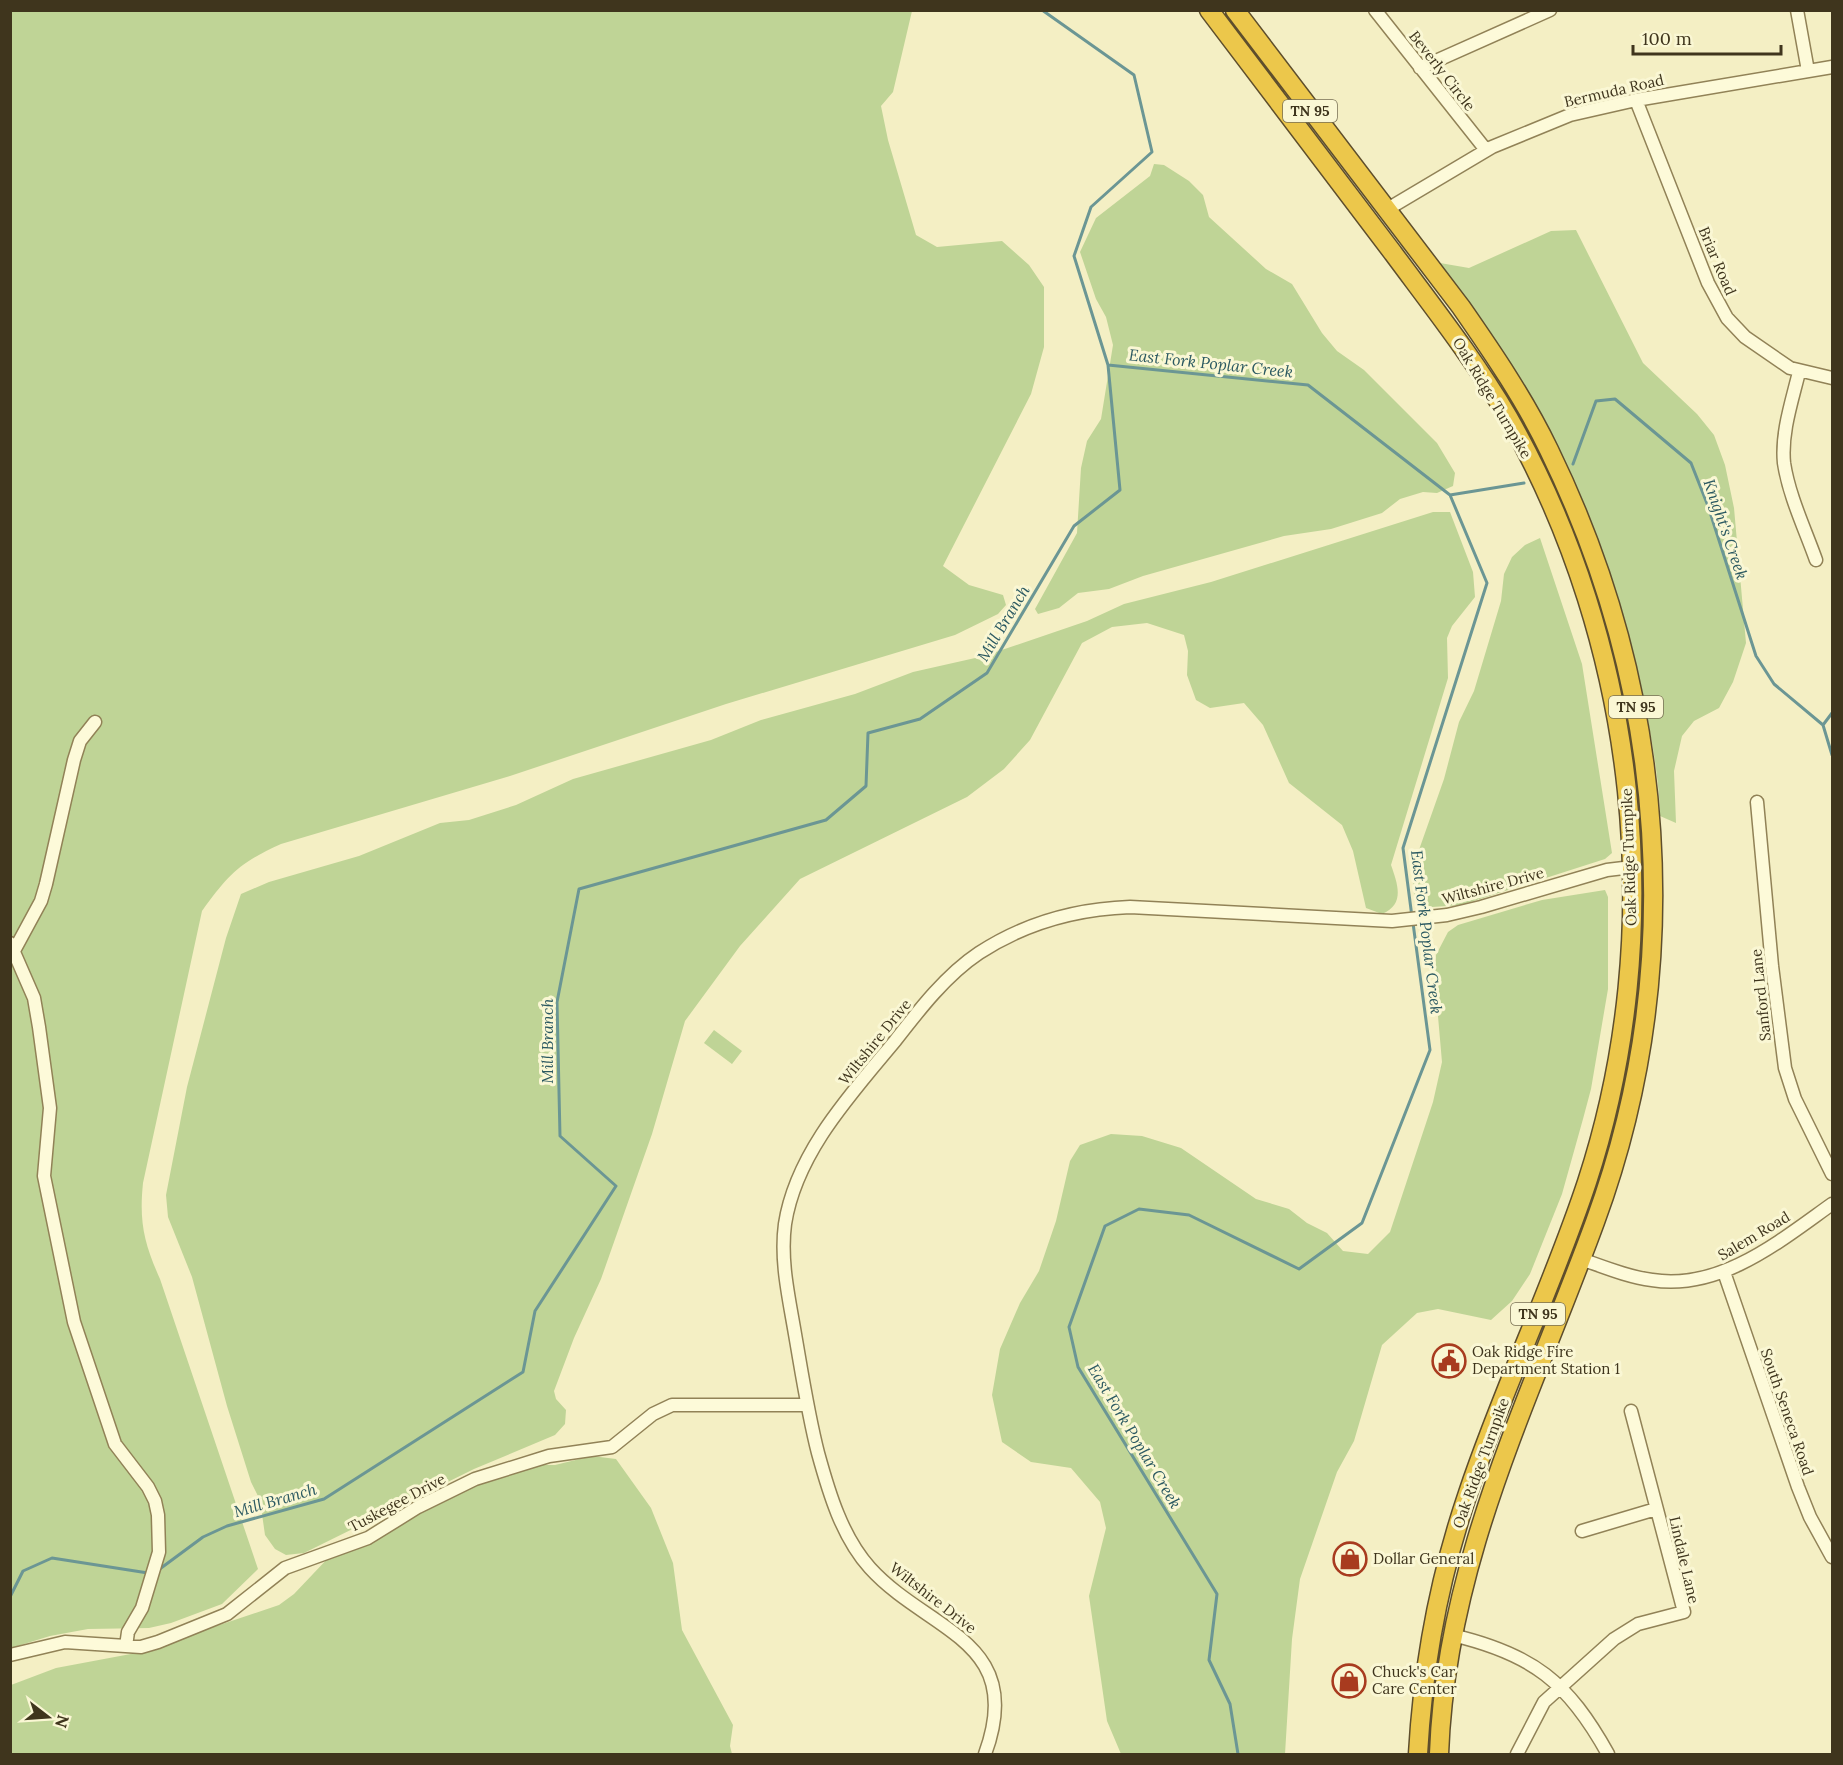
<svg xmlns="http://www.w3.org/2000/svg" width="1843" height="1765" font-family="Lora,serif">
  <rect width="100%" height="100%" fill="#f4efc4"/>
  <path fill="#bfd496" d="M 11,11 L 912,11 L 893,92 L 881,106 L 888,140 L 916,235 L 937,247 L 1002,241 L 1029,265 L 1044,287 L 1044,347 L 1031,394 L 943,566 L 969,585 L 1003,595 L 1006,605 L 998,614 L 955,635 L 726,704 L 510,776 L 281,844 C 239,863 229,874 202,911 L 143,1183 C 139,1222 144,1243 160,1279 L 258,1569 L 222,1604 L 171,1623 L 149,1628 L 88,1629 L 50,1636 L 11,1648 Z
    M 1154,164 L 1164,165 L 1189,181 L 1203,195 L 1209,217 L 1266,269 L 1292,284 L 1322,333 L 1337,351 L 1364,370 L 1437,443 L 1455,473 L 1453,486 L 1437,493 L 1423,492 L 1400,499 L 1382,513 L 1331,529 L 1284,536 L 1143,576 L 1109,589 L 1078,593 L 1059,608 L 1038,614 L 1035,609 L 1077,533 L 1081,468 L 1087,441 L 1101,419 L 1113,345 L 1106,317 L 1096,299 L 1080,252 L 1096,218 L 1150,176 Z
    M 1576,230 L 1643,363 L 1697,414 L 1714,435 L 1725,465 L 1734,508 L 1746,643 L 1733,682 L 1719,708 L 1694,721 L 1682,736 L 1674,771 L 1676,823 L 1660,816 C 1659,776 1651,735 1643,695 C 1609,528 1541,398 1440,263 L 1469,268 L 1551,231 Z
    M 1433,512 L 1450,512 L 1473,572 L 1475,597 L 1452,626 L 1447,638 L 1448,678 L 1391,865 C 1398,885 1405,904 1382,914 L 1366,908 L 1353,851 L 1342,825 L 1289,783 L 1263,725 L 1244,703 L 1210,708 L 1196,700 L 1187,675 L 1188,651 L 1184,635 L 1147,623 L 1112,627 L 1082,643 L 1030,740 L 1004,769 L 967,797 L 800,879 L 740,946 L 685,1021 L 652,1134 L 601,1279 L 574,1338 L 554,1391 L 556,1399 L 566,1410 L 565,1424 L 555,1435 L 474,1469 L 304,1553 L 286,1555 L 275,1549 L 265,1535 L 260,1500 L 251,1482 L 227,1406 L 192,1277 L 168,1217 L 166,1195 L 187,1087 L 226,938 L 241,894 L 269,882 L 359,856 L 440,823 L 469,820 L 516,805 L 573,779 L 711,740 L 761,720 L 855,694 L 913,672 L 984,656 L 1087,621 L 1124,604 L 1211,582 Z
    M 1540,538 L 1582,664 L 1612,853 L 1605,859 L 1461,905 L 1418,908 L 1413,890 L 1414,864 L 1444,779 L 1459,722 L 1474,691 L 1501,601 L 1504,574 L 1512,557 L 1525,545 Z
    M 1605,890 L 1608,897 L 1608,989 L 1591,1089 L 1583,1119 L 1562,1194 L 1530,1274 L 1512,1301 L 1491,1320 L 1438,1309 L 1417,1313 L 1382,1345 L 1354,1441 L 1337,1472 L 1300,1579 L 1292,1639 L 1285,1754 L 1121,1754 L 1107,1721 L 1089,1596 L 1106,1528 L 1100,1502 L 1071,1468 L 1031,1462 L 1002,1442 L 992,1395 L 1000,1349 L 1020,1303 L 1039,1271 L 1056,1221 L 1070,1161 L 1080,1145 L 1111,1134 L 1142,1136 L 1181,1148 L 1256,1199 L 1289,1209 L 1307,1223 L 1327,1233 L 1343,1251 L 1368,1254 L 1390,1232 L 1433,1102 L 1442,1062 L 1435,982 L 1436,955 L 1448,932 L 1458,925 L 1542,900 Z
    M 714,1030 L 742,1051 L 732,1064 L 704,1043 Z
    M 592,1456 L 616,1459 L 651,1508 L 673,1563 L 682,1630 L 733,1725 L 730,1746 L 732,1754 L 11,1754 L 11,1685 L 56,1668 L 136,1653 L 279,1605 L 294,1594 L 331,1555 L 475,1485 L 534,1465 L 555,1465 Z"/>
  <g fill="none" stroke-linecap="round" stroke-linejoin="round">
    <path stroke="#6b9694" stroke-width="3" d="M 1108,365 L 1308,385 L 1450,495 L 1487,583 L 1403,848 L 1412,917
      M 1573,464 L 1596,401 L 1615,399 L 1691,463 L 1708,506 L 1756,656 L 1774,684 L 1823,725 L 1832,755
      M 1450,495 L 1524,483
      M 1823,725 L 1832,713
      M 157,1571 L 203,1537 L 227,1526 L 324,1499 L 523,1372 L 535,1311 L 616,1186 L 560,1136 L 557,1002 L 579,889 L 826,820 L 866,786 L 868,733 L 920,719 L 987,673 L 1074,526 L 1120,490 L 1108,365 L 1074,256 L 1091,207 L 1152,152 L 1134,75 L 1042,10
      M 10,1597 L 23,1571 L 52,1558 L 148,1573
      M 1238,1754 L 1230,1704 L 1209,1660 L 1217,1594 L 1078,1367 L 1069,1327 L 1105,1226 L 1139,1209 L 1189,1215 L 1299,1269 L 1362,1223 L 1430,1050 L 1413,923"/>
    <g stroke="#918257" stroke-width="15">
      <path id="minor" d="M 1375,10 L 1486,150
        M 1797,10 L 1808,71
        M 1420,68 L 1550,10
        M 1636,100 L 1708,283 L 1727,318 L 1745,337 L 1790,368 L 1832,378
        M 1386,210 L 1492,147 L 1570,115 L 1636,100 L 1832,67
        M 1799,372 C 1792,401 1781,433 1784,463 C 1789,496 1805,529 1816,560
        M 1757,802 L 1772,966 L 1785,1068 L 1795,1099 L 1832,1174
        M 10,943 L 34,998 L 39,1027 L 50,1108 L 44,1176 L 74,1322 L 115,1444 L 148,1487 L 155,1501 L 158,1515 L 159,1552 L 142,1608 L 128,1632 L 126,1646
        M 15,949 L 41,901 L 46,884 L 74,760 L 80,741 L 95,722
        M 1581,1259 C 1604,1267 1628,1277 1652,1280 C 1720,1291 1780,1241 1832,1204
        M 1724,1272 L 1798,1487 L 1810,1517 L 1832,1557
        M 1582,1531 L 1656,1509
        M 1452,1635 C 1533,1654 1568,1682 1608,1754
        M 10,1655 L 65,1642 L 141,1647 L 158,1642 L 227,1614 L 285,1568 L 368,1538 L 418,1507 L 475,1479 L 549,1456 L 612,1447 L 653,1414 L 672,1405 L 807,1405
        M 985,1754 C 1027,1640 928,1632 870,1568 C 842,1537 829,1493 818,1453 C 808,1414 802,1374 795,1334 C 789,1298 780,1261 785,1224 C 796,1153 851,1094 895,1041 C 919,1010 946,975 979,953 C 1025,923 1075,909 1130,907 L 1392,921 L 1447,915 L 1481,907 L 1607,870 L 1632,867
        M 1517,1754 L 1544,1702 L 1614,1639 L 1638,1624 L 1684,1612 L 1631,1411"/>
    </g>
    <g stroke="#5e4e2c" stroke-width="21">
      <path id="highway" d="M 1209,10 C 1271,91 1332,172 1393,253 C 1433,307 1474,359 1508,417 C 1638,646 1669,931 1587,1182 C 1552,1288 1503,1388 1468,1493 C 1439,1578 1423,1666 1418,1754
        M 1235,10 L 1461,307 C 1493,353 1525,400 1549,450 C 1667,692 1688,969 1595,1222 C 1530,1400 1446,1561 1439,1754"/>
    </g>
    <use href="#minor" stroke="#fdfad9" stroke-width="12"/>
    <use href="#highway" stroke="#ecc74b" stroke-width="18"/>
  </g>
  <defs>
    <g id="civic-ring" transform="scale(1.725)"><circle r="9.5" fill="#faf7d4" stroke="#a83b1f" stroke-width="1.5"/><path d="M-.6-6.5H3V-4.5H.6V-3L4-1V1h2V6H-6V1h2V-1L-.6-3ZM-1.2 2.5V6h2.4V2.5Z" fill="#a83b1f"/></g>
    <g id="shop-ring" transform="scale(1.725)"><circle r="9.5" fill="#faf7d4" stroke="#a83b1f" stroke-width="1.5"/><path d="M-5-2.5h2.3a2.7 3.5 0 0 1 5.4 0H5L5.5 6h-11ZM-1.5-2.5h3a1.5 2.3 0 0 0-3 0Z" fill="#a83b1f"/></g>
  </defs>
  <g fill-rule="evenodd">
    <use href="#civic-ring" x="1449" y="1361"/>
    <use href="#shop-ring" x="1350" y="1559"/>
    <use href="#shop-ring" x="1349" y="1681"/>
  </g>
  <g text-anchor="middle" stroke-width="6" stroke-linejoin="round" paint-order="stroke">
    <g fill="#faf7d4" stroke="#776f54" stroke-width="1.5">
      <rect x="1283" y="100" width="54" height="22" rx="4.5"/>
      <rect x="1609" y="696" width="54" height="22" rx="4.5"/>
      <rect x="1511" y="1303" width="54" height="22" rx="4.5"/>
    </g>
    <g font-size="14" font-weight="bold" fill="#3f351d">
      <text x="1310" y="116">TN 95</text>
      <text x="1636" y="712">TN 95</text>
      <text x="1538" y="1319">TN 95</text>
    </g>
    <g font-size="15" fill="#3f351d" stroke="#faf7d4">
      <text transform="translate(1442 71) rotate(52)" y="5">Beverly Circle</text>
      <text transform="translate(1614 91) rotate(-13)" y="5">Bermuda Road</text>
      <text transform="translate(1717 261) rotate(67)" y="5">Briar Road</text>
      <text transform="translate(1492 398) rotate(59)" y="5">Oak Ridge Turnpike</text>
      <text transform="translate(1629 857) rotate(-92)" y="5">Oak Ridge Turnpike</text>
      <text transform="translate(1493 886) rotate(-15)" y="5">Wiltshire Drive</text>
      <text transform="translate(1761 995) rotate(-96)" y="5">Sanford Lane</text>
      <text transform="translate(875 1042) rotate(-51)" y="5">Wiltshire Drive</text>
      <text transform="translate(1754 1236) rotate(-31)" y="5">Salem Road</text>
      <text transform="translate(1787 1412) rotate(71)" y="5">South Seneca Road</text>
      <text transform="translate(1481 1463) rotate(-70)" y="5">Oak Ridge Turnpike</text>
      <text transform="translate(397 1503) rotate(-28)" y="5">Tuskegee Drive</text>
      <text transform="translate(1684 1560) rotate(77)" y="5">Lindale Lane</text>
      <text transform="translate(933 1598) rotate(38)" y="5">Wiltshire Drive</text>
    </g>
    <g font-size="15" fill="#3f351d" stroke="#faf7d4" text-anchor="start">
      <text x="1472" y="1357">Oak Ridge Fire<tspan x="1472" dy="17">Department Station 1</tspan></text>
      <text x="1373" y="1564">Dollar General</text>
      <text x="1372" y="1677">Chuck's Car<tspan x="1372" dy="17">Care Center</tspan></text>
    </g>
    <g font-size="16" font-style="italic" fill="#2b5961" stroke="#faf7d4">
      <text transform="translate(1211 363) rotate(6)" y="6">East Fork Poplar Creek</text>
      <text transform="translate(1726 529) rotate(71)" y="6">Knight's Creek</text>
      <text transform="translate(1003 623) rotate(-59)" y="6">Mill Branch</text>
      <text transform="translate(1427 932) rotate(83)" y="6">East Fork Poplar Creek</text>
      <text transform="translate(547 1041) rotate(-90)" y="6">Mill Branch</text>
      <text transform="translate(1135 1436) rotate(59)" y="6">East Fork Poplar Creek</text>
      <text transform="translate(275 1500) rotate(-16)" y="6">Mill Branch</text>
    </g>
  </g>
  <rect width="1843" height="1765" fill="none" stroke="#3f351d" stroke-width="24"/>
  <g transform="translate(48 1717) rotate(107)" stroke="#faf7d4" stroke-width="4.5" paint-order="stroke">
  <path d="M0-4.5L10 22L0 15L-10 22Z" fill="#3f351d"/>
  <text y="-9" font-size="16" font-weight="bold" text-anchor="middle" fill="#3f351d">N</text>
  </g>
  <path d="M1633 45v9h148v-9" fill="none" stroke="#3f351d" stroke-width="3"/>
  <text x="1642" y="45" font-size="18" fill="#3f351d" stroke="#faf7d4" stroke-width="4.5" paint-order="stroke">100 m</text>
</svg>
